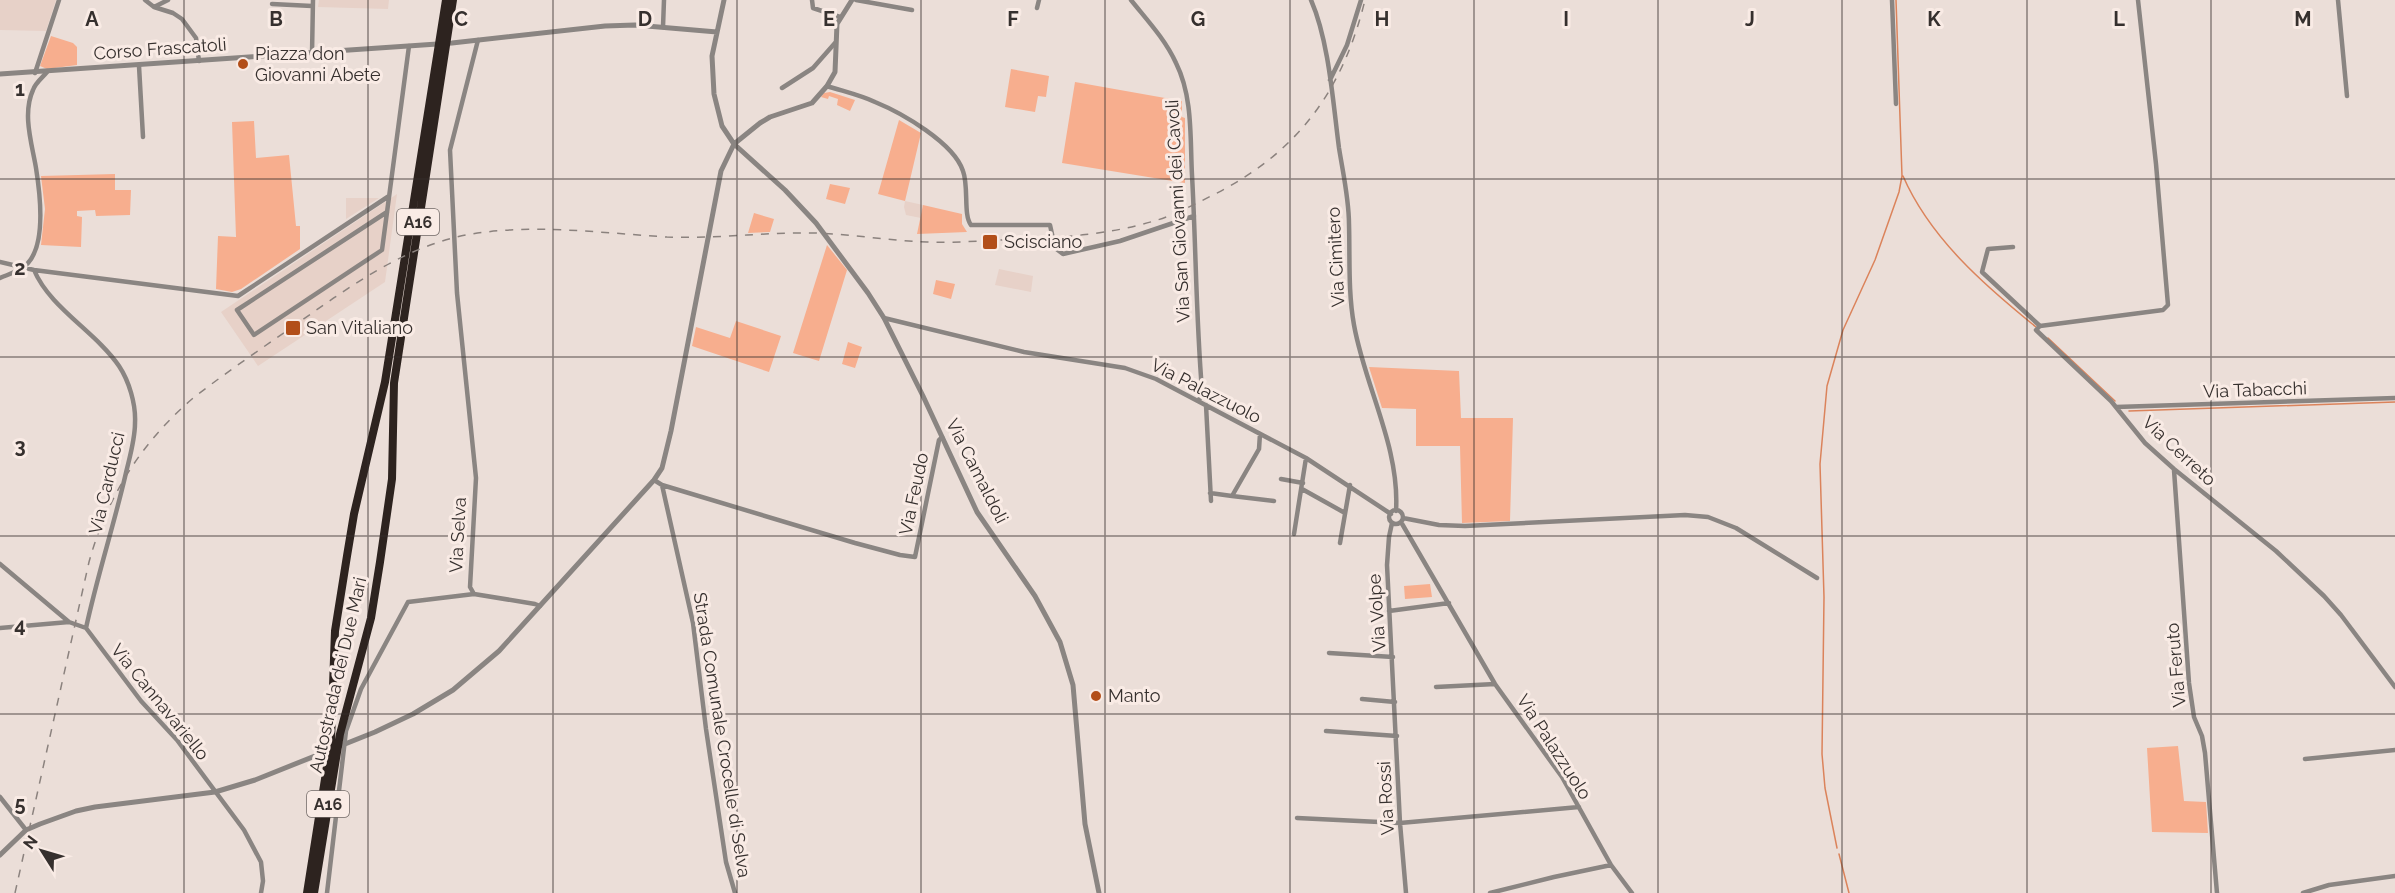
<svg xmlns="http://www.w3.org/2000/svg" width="2395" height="893" font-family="Raleway,sans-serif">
  <rect width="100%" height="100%" fill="#ebded8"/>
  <path fill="#e7d1c8" d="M 0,0 L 56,0 L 46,31 L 0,30 Z
    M 319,0 L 389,0 L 388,9 L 318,7 Z
    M 397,194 L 385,282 L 258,366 L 221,312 Z
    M 346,198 L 379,198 L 346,219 Z
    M 905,201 L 923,205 L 921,218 L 906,215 L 904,207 Z
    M 999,269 L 1033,276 L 1031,292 L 995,285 Z"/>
  <path fill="#f7ae8e" d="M 51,36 L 73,43 L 77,47 L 77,65 L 47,69 L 40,66 Z
    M 1011,69 L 1049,76 L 1046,97 L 1038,96 L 1035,112 L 1005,107 Z
    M 1075,82 L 1182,101 L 1182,117 L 1185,118 L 1185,183 L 1062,163 Z
    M 830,92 L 855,100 L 850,111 L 837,105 L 838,99 L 829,96 L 828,99 L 821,97 L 824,93 Z
    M 899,120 L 921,133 L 905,201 L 878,194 Z
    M 254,121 L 256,158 L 289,155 L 296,226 L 300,226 L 300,249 L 241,289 L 232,292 L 216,289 L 218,236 L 236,237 L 232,122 Z
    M 115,174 L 115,190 L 131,190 L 130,215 L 96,216 L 95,210 L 77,211 L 77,216 L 82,217 L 81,247 L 41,245 L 45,209 L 41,176 Z
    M 830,184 L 850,188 L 845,204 L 826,199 Z
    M 923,205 L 962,214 L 962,224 L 967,232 L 917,234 Z
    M 754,213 L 774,219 L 770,232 L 748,233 Z
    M 827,245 L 847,270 L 819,361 L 793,353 Z
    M 936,280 L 955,284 L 951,299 L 933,294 Z
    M 736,321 L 781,336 L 769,372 L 692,346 L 696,327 L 730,338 Z
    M 848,342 L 862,347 L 855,368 L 842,364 Z
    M 1369,367 L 1459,371 L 1461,418 L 1513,418 L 1510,521 L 1462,523 L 1460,446 L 1416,446 L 1416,409 L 1382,408 Z
    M 1430,584 L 1432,597 L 1405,599 L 1404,586 Z
    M 2178,746 L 2184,801 L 2206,802 L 2208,833 L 2152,832 L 2147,748 Z"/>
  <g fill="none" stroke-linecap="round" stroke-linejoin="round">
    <path stroke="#db835b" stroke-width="1.5" d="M 1903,176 C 1930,238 1984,285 2036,327
      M 2048,338 L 2115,401
      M 2129,411 L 2395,402
      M 1837,848 L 1825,788 L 1822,754 L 1824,597 L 1820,464 L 1827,386 L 1843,330 L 1875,260 L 1899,192 L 1902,176 L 1896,0
      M 1839,854 L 1849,893"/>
    <path stroke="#8a8582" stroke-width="4.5" d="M 145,0 L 154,7 L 173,13 L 182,19 L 196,38 L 199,61
      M 812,0 L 813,8 L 840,17
      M 856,0 L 912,10
      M 1131,0 C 1147,20 1165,39 1176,63 C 1193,97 1190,138 1192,175 C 1196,247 1196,319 1202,390 L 1199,401
      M 1311,0 C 1329,41 1333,103 1339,148 C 1343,173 1349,199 1349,224 C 1350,258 1348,292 1354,325 C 1365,387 1400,447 1396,511
      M 1892,0 L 1896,104
      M 2338,0 L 2347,96
      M 272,4 L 312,6
      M 154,7 L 168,0
      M 1037,8 L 1039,0
      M 663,27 L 664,0
      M 478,40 L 450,150 L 457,293 L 476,478 L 470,587 L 474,594 L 535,604 L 540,606
      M 312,54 L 313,0
      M 139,66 L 143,137
      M 35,73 L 59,0
      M 1330,80 L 1347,45 L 1361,0
      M 827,86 C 842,91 860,95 875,102 C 902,113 954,143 963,171 C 969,187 963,215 971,225 L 1050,225 L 1055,248 L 1063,254 L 1120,241 L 1194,216
      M 782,88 L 813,68 L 835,43
      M 387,212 L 237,310 L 254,335 L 382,250 L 409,46
      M 2013,247 L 1988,249 L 1982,272 L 2040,326
      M 0,262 L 34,270 L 238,296 L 389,196
      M 34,270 C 50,308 96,332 119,366 C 129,381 136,404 135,423 C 135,441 129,459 125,477 C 113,528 97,577 86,628
      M 0,278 C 9,274 21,271 28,263 C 46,243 40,193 36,168 C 32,144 22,114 33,90 C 35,83 43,77 47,72
      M 884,318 L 1024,352 L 1125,368 L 1156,379 L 1306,458 L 1391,514
      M 2040,326 L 2036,330 L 2111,401 L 2145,443 L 2174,469 L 2276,551 L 2324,596 L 2341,615 L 2395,687
      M 2040,326 L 2163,310 L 2168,305 L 2156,164 L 2138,0
      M 1206,405 L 1211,501
      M 2116,407 L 2395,398
      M 2174,470 L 2189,683 L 2194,717 L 2202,736 L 2205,753 L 2217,893
      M 1281,479 L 1303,483
      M 654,480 L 662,485 L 693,623 L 706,729 L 726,862 L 735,893
      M 662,485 L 855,543 L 900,555 L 915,557 L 939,440 L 942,437
      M 1302,489 L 1345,513
      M 1210,493 L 1232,496 L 1259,449 L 1260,434
      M 1232,496 L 1274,501
      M1389 517a7 7 0 1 1 14 0a7 7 0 1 1-14 0Z
      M 1403,518 L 1439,525 L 1465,526 L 1685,515 L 1708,517 L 1736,528 L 1817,578
      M 1401,522 L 1495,684 L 1562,777 L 1611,865 L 1632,893
      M 1392,523 L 1389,537 L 1387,565 L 1400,823 L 1406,893
      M 1294,534 L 1306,458
      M 1340,543 L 1350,485
      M 0,564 L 69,622 L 86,628
      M 1389,611 L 1449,603
      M 0,628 L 69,622
      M 86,628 L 141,701 L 177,740 L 244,830 L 261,862 L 263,881 L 261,893
      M 1329,653 L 1393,657
      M 1436,687 L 1495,684
      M 1362,699 L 1395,702
      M 1326,731 L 1397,736
      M 2305,759 L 2395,750
      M 0,797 L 26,830
      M 1297,818 L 1400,823 L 1579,807
      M 327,893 L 346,731 L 361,689 L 408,602 L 474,594
      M 1490,893 L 1554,877 L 1611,865
      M 2303,893 L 2329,885 L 2395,876"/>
    <path stroke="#8a8582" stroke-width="5" d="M 724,0 L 712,56 L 714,94 L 722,126 L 734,144 L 785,190 L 816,223 L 868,293 L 884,318 L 923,396 L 977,512 L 1035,596 L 1060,642 L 1073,685 L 1085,824 L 1099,893
      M 0,74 L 452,43 L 605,26 L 635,25 L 717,32
      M 0,855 L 26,830 L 40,824 L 76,811 L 95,807 L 215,792 L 255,780 L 375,732 L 413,714 L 453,690 L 499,651 L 654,480 L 662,468 L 671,431 L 721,171 L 734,144 L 760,123 L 770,117 L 812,103 L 827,86 L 835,72 L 837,24 L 852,0"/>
    <path stroke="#2d231f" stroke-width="8" d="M 307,893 L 331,741 L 335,631 L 347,556 L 354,514 L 385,382 L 446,0
      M 314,893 L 340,734 L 371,618 L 380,562 L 392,479 L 394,383 L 453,0"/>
    <path stroke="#8b827e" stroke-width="1.5" stroke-dasharray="8 8" stroke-linecap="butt" d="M 15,893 L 89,562 C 107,497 141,443 192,399 C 225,373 261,349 295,325 C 348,288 401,248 466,235 C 532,223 600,233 667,237 C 716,239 765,232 814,233 C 852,234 890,241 927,242 C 952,243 977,241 1001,240 C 1051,238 1105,236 1154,221 C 1175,215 1195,204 1215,194 C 1298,152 1343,90 1365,0"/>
  </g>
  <path fill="none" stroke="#36302e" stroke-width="1.5" stroke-opacity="0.55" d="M 184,0 L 184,893M 368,0 L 368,893M 553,0 L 553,893M 737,0 L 737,893M 921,0 L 921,893M 1105,0 L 1105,893M 1290,0 L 1290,893M 1474,0 L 1474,893M 1658,0 L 1658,893M 1842,0 L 1842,893M 2027,0 L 2027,893M 2211,0 L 2211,893M 0,179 L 2395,179M 0,357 L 2395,357M 0,536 L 2395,536M 0,714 L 2395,714"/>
  <g fill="#b24e19" stroke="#f9ebe5" stroke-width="2">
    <circle cx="243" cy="64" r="6"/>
    <rect x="982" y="234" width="16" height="16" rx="3"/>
    <rect x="285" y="320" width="16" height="16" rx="3"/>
    <circle cx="1096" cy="696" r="6"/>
  </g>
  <g text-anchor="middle" stroke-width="6" stroke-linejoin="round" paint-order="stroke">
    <g fill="#f9ebe5" stroke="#706865" stroke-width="1.5">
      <rect x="397" y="209" width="42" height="26" rx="4.5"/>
      <rect x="307" y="791" width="42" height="26" rx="4.5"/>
    </g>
    <g font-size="16" font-weight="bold" fill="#36302e">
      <text x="418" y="228">A16</text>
      <text x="328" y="810">A16</text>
    </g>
    <g font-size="18" fill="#36302e" stroke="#f9ebe5">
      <text transform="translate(160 49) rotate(-4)" y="6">Corso Frascatoli</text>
      <text transform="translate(1178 211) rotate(-93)" y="6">Via San Giovanni dei Cavoli</text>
      <text transform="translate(1336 257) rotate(-93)" y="6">Via Cimitero</text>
      <text transform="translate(2255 390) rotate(-2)" y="6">Via Tabacchi</text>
      <text transform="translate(1206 391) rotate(27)" y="6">Via Palazzuolo</text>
      <text transform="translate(2179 451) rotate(43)" y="6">Via Cerreto</text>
      <text transform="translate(977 471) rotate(63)" y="6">Via Camaldoli</text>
      <text transform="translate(107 483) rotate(-77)" y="6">Via Carducci</text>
      <text transform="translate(914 494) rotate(-78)" y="6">Via Feudo</text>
      <text transform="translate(458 535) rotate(-87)" y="6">Via Selva</text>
      <text transform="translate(1377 613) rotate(-94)" y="6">Via Volpe</text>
      <text transform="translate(2176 665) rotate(-95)" y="6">Via Feruto</text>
      <text transform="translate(338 675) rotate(-77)" y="6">Autostrada dei Due Mari</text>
      <text transform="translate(160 702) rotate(51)" y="6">Via Cannavariello</text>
      <text transform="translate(722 735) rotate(81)" y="6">Strada Comunale Crocelle di Selva</text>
      <text transform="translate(1554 747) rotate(57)" y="6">Via Palazzuolo</text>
      <text transform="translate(1386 798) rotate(-93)" y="6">Via Rossi</text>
    </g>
    <g font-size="18" fill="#36302e" stroke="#f9ebe5" text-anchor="start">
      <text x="255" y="60">Piazza don<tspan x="255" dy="21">Giovanni Abete</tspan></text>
      <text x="1004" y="248">Scisciano</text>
      <text x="306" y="334">San Vitaliano</text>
      <text x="1108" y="702">Manto</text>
    </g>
  </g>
  <g font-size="20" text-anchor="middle" font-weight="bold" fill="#36302e" stroke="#f9ebe5" stroke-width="6" stroke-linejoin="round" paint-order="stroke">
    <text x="92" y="26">A</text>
    <text x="276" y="26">B</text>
    <text x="461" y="26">C</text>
    <text x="645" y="26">D</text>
    <text x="829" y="26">E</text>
    <text x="1013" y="26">F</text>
    <text x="1198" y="26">G</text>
    <text x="1382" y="26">H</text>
    <text x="1566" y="26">I</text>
    <text x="1750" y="26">J</text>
    <text x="1934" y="26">K</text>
    <text x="2119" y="26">L</text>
    <text x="2303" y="26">M</text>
    <text x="20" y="96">1</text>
    <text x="20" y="275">2</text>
    <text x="20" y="453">3</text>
    <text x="20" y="632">4</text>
    <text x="20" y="811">5</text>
  </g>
  <g transform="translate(42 851) rotate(307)" stroke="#f9ebe5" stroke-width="4.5" paint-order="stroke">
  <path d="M0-4.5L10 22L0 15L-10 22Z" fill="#36302e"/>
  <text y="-9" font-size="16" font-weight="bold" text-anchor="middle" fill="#36302e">N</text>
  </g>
</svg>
